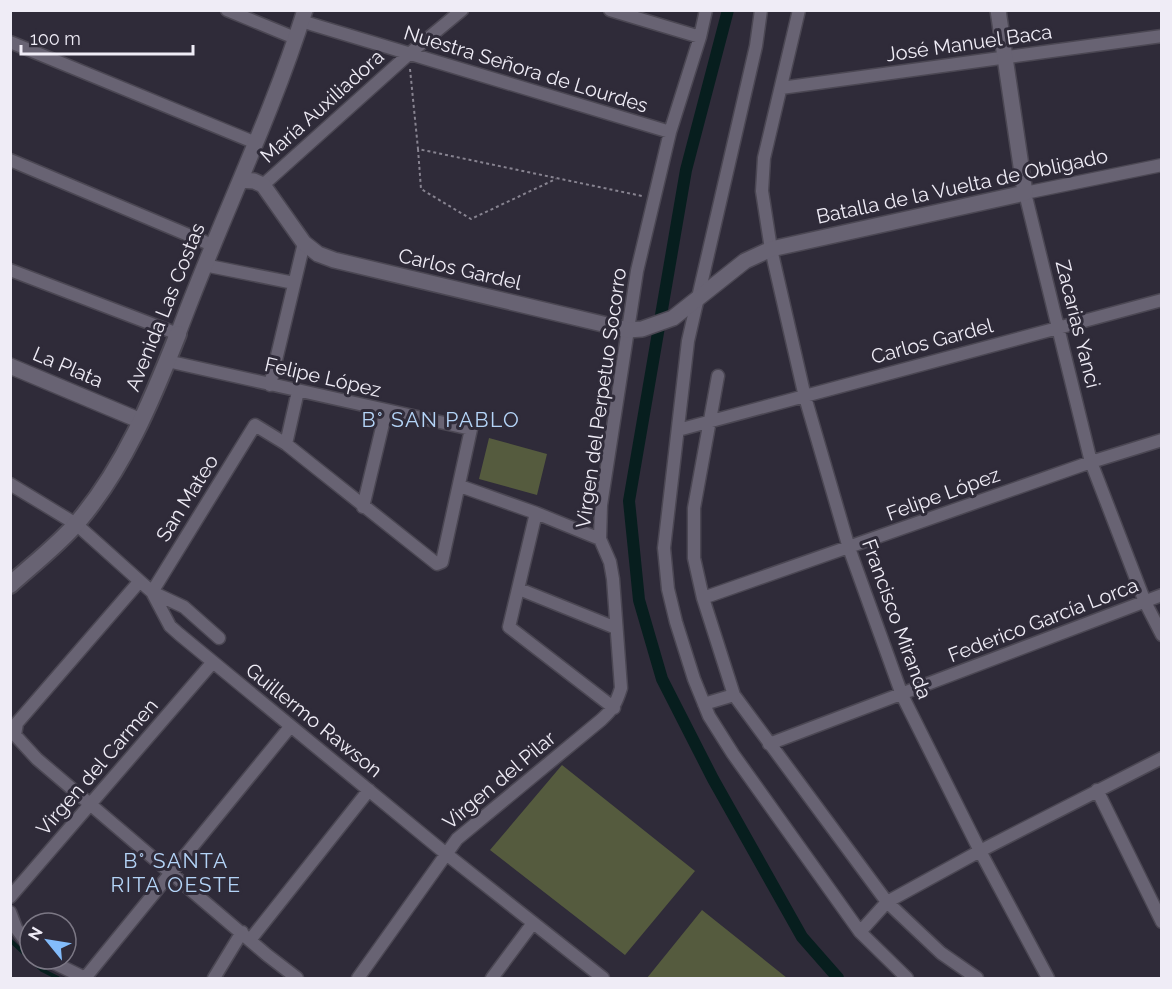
<svg xmlns="http://www.w3.org/2000/svg" width="1172" height="989" font-family="Raleway,sans-serif">
  <rect width="100%" height="100%" fill="#2f2b39"/>
  <path fill="#555b3e" d="M 489,438 L 547,454 L 537,495 L 479,479 Z
    M 562,765 L 695,871 L 625,955 L 490,850 Z
    M 702,910 L 787,978 L 647,978 Z"/>
  <g fill="none" stroke-linecap="round" stroke-linejoin="round">
    <path stroke="#071e1e" stroke-width="4" d="M 10,940 L 30,959
      M 30,959 L 42,970 L 58,978"/>
    <path stroke="#071e1e" stroke-width="12" d="M 728,10 L 686,170 L 629,501 L 639,600 L 662,679 L 713,779 L 802,937 L 838,978"/>
    <g stroke="#4b4753" stroke-width="15">
      <path id="minor" d="M 227,10 L 295,38
        M 610,10 L 700,37
        M 761,10 L 756,46 L 688,341 L 664,548 L 668,589 L 676,622 L 694,679 L 709,716 L 733,754 L 860,932 L 907,978
        M 799,10 L 764,158 L 762,191 L 771,249 L 805,397 L 849,548 L 902,695 L 980,851 L 1048,978
        M 301,21 L 670,132
        M 10,42 L 256,143
        M 781,88 L 1162,36
        M 10,160 L 212,245
        M 1162,165 L 1025,193 L 1091,462 L 1145,602 L 1162,635
        M 263,185 L 409,54 L 462,10
        M 204,265 L 294,283
        M 10,270 L 178,334
        M 167,361 L 471,429 L 442,562 L 437,564 L 286,444 L 255,425 L 152,592 L 184,607 L 219,638
        M 718,376 L 694,508 L 694,558 L 703,598 L 734,695 L 887,902 L 941,953 L 977,978
        M 270,385 L 304,243
        M 678,430 L 1162,300
        M 286,444 L 298,391
        M 10,484 L 76,524 L 152,592 L 170,626 L 179,634 L 445,853 L 603,978
        M 460,486 L 536,513 L 600,539
        M 363,507 L 386,411
        M 536,513 L 509,627 L 614,708
        M 139,582 L 17,723 L 15,735 L 37,759 L 267,955 L 297,978
        M 519,589 L 616,628
        M 703,598 L 1091,462 L 1162,440
        M 704,704 L 734,695
        M 769,744 L 1162,595
        M 1097,790 L 1162,922
        M 10,897 L 213,662
        M 10,912 L 16,928 L 30,947
        M 860,932 L 887,902 L 980,851 L 1162,758
        M 250,940 L 369,790
        M 46,959 L 85,978 L 290,727
        M 214,978 L 242,932
        M 358,978 L 457,839 L 601,720 C 613,709 616,704 621,688 L 613,579 L 610,562 L 600,539 L 601,505 L 637,271 L 670,132 L 700,37 L 706,10
        M 492,978 L 533,923"/>
    </g>
    <g stroke="#4b4753" stroke-width="18">
      <path id="tertiary" d="M 241,180 L 254,181 L 263,185 L 304,243 L 318,254 L 334,260 L 628,330 L 642,329 L 673,318 L 745,261 L 771,249 L 1025,193 L 998,10
        M 178,334 C 218,225 270,121 305,10
        M 10,366 L 141,421"/>
    </g>
    <g stroke="#4b4753" stroke-width="20">
      <path id="secondary" d="M 10,585 C 32,565 58,545 77,523 C 124,468 152,400 178,334"/>
    </g>
    <path stroke="#878390" stroke-width="2" stroke-dasharray="3 3" stroke-linecap="butt" d="M 410,69 L 418,149 L 642,196
      M 418,149 L 421,189 L 471,219 L 556,179"/>
    <use href="#minor" stroke="#686373" stroke-width="12"/>
    <use href="#tertiary" stroke="#686373" stroke-width="15"/>
    <use href="#secondary" stroke="#686373" stroke-width="16"/>
  </g>
  <g text-anchor="middle" stroke-width="6" stroke-linejoin="round" paint-order="stroke">
    <g font-size="20" fill="#efecf6" stroke="#2f2b39">
      <text transform="translate(969 43) rotate(-8)" y="7">José Manuel Baca</text>
      <text transform="translate(526 69) rotate(17)" y="7">Nuestra Señora de Lourdes</text>
      <text transform="translate(322 106) rotate(-42)" y="7">María Auxiliadora</text>
      <text transform="translate(962 186) rotate(-12)" y="7">Batalla de la Vuelta de Obligado</text>
      <text transform="translate(460 269) rotate(13)" y="7">Carlos Gardel</text>
      <text transform="translate(165 307) rotate(-68)" y="7">Avenida Las Costas</text>
      <text transform="translate(1078 324) rotate(76)" y="7">Zacarias Yanci</text>
      <text transform="translate(932 341) rotate(-15)" y="7">Carlos Gardel</text>
      <text transform="translate(68 367) rotate(23)" y="7">La Plata</text>
      <text transform="translate(323 377) rotate(13)" y="7">Felipe López</text>
      <text transform="translate(601 398) rotate(-82)" y="7">Virgen del Perpetuo Socorro</text>
      <text transform="translate(943 494) rotate(-20)" y="7">Felipe López</text>
      <text transform="translate(187 498) rotate(-58)" y="7">San Mateo</text>
      <text transform="translate(897 619) rotate(70)" y="7">Francisco Miranda</text>
      <text transform="translate(1043 620) rotate(-21)" y="7">Federico García Lorca</text>
      <text transform="translate(314 720) rotate(39)" y="7">Guillermo Rawson</text>
      <text transform="translate(97 767) rotate(-49)" y="7">Virgen del Carmen</text>
      <text transform="translate(499 780) rotate(-40)" y="7">Virgen del Pilar</text>
    </g>
    <g font-size="21" letter-spacing="1.5" fill="#b4d4f7" stroke="#2f2b39">
      <text x="441" y="427">B° SAN PABLO</text>
      <text x="176" y="868">B° SANTA<tspan x="176" dy="24">RITA OESTE</tspan></text>
    </g>
  </g>
  <rect width="1172" height="989" fill="none" stroke="#efecf6" stroke-width="24"/>
  <g transform="translate(48 941) rotate(300)"><circle r="28" fill="#2f2b39" stroke="#7c7885" stroke-width="1.5"/>
  <path d="M0-4.5L10 22L0 15L-10 22Z" fill="#83bcfb"/>
  <text y="-9" font-size="16" font-weight="bold" text-anchor="middle" fill="#efecf6">N</text>
  </g>
  <path d="M21 45v9h172v-9" fill="none" stroke="#efecf6" stroke-width="3"/>
  <text x="30" y="45" font-size="18" fill="#efecf6" stroke="#2f2b39" stroke-width="4.5" paint-order="stroke">100 m</text>
</svg>
